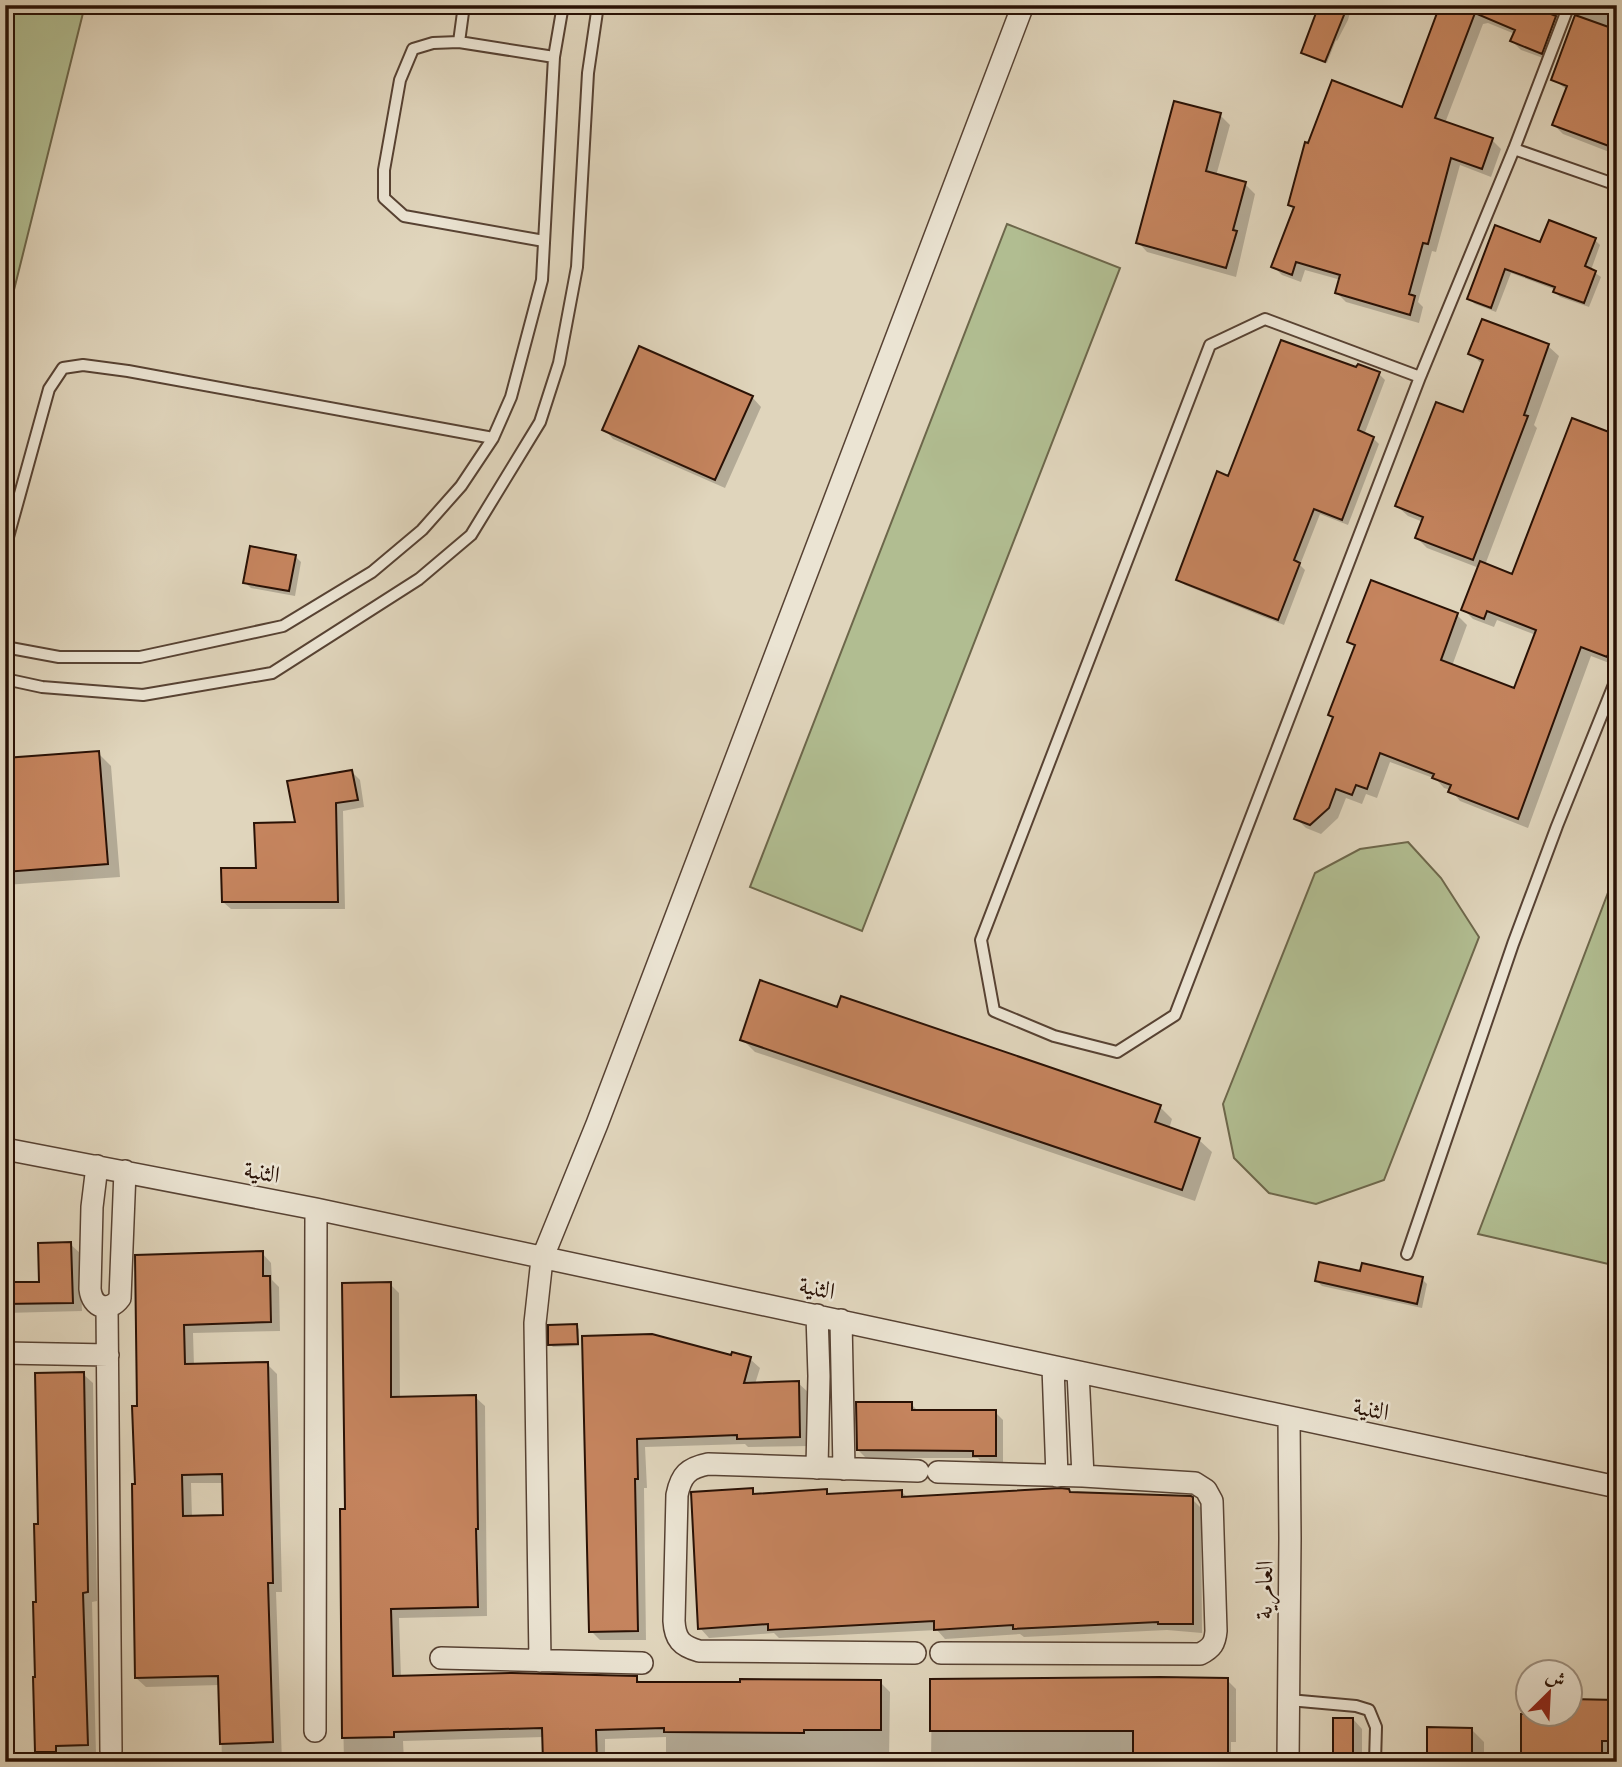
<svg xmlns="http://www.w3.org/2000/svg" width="1622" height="1767" font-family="Alegreya,Amiri,serif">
  <rect width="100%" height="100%" fill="#e0d5bc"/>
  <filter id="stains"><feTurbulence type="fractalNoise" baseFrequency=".00286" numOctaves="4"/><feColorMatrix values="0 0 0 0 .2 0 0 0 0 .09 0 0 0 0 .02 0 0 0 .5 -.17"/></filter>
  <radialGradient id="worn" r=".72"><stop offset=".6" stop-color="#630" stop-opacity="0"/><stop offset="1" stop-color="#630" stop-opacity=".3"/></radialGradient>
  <path fill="#b1bd91" stroke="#6d674b" stroke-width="2" d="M 5,5 L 85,5 L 5,326 Z
    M 1007,224 L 1120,268 L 862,931 L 750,887 Z
    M 1408,842 L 1441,878 L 1479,937 L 1384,1180 L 1316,1204 L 1269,1193 L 1234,1158 L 1223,1104 L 1315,873 L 1360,849 Z
    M 1617,869 L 1617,1266 L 1478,1234 Z"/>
  <path fill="#0003" fill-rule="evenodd" d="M 322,5 L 400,5 L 399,14 Z
    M 1321,5 L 1352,5 L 1348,20 L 1337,41 L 1336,40 L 1327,63 L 1303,53 Z
    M 1441,5 L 1577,5 L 1571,11 L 1551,61 L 1521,50 L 1512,41 L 1515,34 L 1488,23 L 1483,24 L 1445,123 L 1492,140 L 1501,149 L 1491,177 L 1460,165 L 1436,252 L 1432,251 L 1418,302 L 1423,307 L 1419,323 L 1346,302 L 1337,293 L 1341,280 L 1305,270 L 1301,282 L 1282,275 L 1273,266 L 1295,210 L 1290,205 L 1403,109 Z
    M 1579,5 L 1617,5 L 1617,155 L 1563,134 L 1554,125 L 1567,90 L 1553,79 Z
    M 1220,115 L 1230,125 L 1216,176 L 1245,184 L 1255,194 L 1236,277 L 1147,252 L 1138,242 Z
    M 1496,227 L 1541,244 L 1595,240 L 1600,245 L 1591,270 L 1601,277 L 1589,307 L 1560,297 L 1555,292 L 1556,290 L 1511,273 L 1496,312 L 1475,304 L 1469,299 Z
    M 1548,346 L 1559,356 L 1534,425 L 1537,428 L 1485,565 L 1513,576 L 1617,437 L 1617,666 L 1591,656 L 1528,828 L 1460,801 L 1451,790 L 1444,788 L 1436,779 L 1390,762 L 1377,798 L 1366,794 L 1362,804 L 1346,798 L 1338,818 L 1321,834 L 1306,828 L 1296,818 L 1334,718 L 1330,715 L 1356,648 L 1349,641 L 1457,615 L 1467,625 L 1452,666 L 1515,690 L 1536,635 L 1497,620 L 1494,627 L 1473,619 L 1463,609 L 1479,568 L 1427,548 L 1417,538 L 1423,522 L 1408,516 L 1397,506 L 1464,414 L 1483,365 L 1471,354 Z
    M 1357,370 L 1379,374 L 1385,380 L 1364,435 L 1373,438 L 1379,444 L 1348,525 L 1320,514 L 1300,565 L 1305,570 L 1284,625 L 1185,585 L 1178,579 L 1229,478 Z
    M 752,397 L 761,407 L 725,488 L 613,439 L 604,429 Z
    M 295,556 L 301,562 L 295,596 L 251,588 L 244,582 Z
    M 98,753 L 111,766 L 120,877 L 5,885 L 5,760 Z
    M 352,772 L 360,780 L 364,807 L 343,811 L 345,909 L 231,909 L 223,902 L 257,870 L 297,824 Z
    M 838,1009 L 1160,1107 L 1172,1119 L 1169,1129 L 1199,1140 L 1212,1152 L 1195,1201 L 755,1052 L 742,1039 Z
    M 70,1244 L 80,1253 L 82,1311 L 5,1313 L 5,1284 L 41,1283 Z
    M 262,1253 L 271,1263 L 272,1280 L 279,1287 L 280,1331 L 193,1333 L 194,1366 L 267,1364 L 277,1374 L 282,1592 L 276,1592 L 282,1762 L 222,1762 L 220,1685 L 146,1687 L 136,1678 L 139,1408 L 137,1257 ZM 191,1483 L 224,1483 L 225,1516 L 192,1517 Z
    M 1361,1273 L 1422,1279 L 1427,1284 L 1422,1308 L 1322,1286 L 1317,1281 Z
    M 390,1284 L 399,1293 L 400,1399 L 475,1397 L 485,1406 L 487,1616 L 399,1618 L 401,1678 L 636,1678 L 642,1684 L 880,1682 L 890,1692 L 889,1762 L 666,1762 L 666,1737 L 605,1739 L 605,1762 L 545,1762 L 544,1737 L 403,1741 L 404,1762 L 344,1762 L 342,1664 L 346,1511 Z
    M 576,1326 L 579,1329 L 579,1346 L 553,1347 L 550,1344 Z
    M 584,1338 L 750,1359 L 760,1368 L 755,1384 L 798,1383 L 808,1392 L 809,1446 L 748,1447 L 745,1444 L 645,1447 L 647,1488 L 644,1488 L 646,1640 L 600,1640 L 591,1631 Z
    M 83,1374 L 93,1383 L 97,1601 L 92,1602 L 96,1754 L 65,1755 L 65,1761 L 46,1761 L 37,1752 L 40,1525 Z
    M 911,1404 L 919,1412 L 995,1412 L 1003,1420 L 1003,1463 L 982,1463 L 978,1458 L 866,1458 L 858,1450 Z
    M 752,1490 L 757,1496 L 826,1491 L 831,1496 L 901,1491 L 909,1499 L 1069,1490 L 1072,1494 L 1131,1494 L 1192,1499 L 1201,1508 L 1202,1633 L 1167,1630 L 1024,1637 L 1020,1634 L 945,1639 L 937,1630 L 779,1638 L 774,1633 L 709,1638 L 700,1628 Z
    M 932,1680 L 1227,1680 L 1236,1689 L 1236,1742 L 1231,1742 L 1231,1762 L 931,1762 Z
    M 1523,1701 L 1528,1701 L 1528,1714 L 1570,1714 L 1570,1701 L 1617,1701 L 1617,1762 L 1429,1762 L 1471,1729 L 1484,1742 L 1484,1759 L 1523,1759 Z
    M 1353,1719 L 1362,1729 L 1362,1762 L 1335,1762 Z"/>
  <path fill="#c5845e" stroke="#291105" stroke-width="2" fill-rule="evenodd" d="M 1319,5 L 1348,5 L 1325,62 L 1301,53 Z
    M 1440,5 L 1528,5 L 1556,16 L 1542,54 L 1510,41 L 1515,30 L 1475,13 L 1435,118 L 1493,138 L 1482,169 L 1451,158 L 1428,244 L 1423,243 L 1409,294 L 1415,296 L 1410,315 L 1335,293 L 1340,275 L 1296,262 L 1292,275 L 1271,267 L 1294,207 L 1288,205 L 1305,142 L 1308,143 L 1332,80 L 1402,107 Z
    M 1575,15 L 1617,30 L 1617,149 L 1552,125 L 1567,86 L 1551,80 Z
    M 1174,101 L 1221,113 L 1206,171 L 1246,182 L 1233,230 L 1237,231 L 1226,268 L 1136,243 Z
    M 1549,220 L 1596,238 L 1585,266 L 1596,271 L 1584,303 L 1553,292 L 1555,287 L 1505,269 L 1491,308 L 1467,299 L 1495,225 L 1540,242 Z
    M 1482,319 L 1549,344 L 1524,415 L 1528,416 L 1473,560 L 1415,538 L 1423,517 L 1395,506 L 1436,402 L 1463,412 L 1483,360 L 1468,354 Z
    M 1281,340 L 1356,367 L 1358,364 L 1380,372 L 1358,430 L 1374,437 L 1342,520 L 1314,509 L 1294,560 L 1300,563 L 1278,620 L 1176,580 L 1217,471 L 1228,476 Z
    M 639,346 L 753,396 L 715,480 L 602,430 Z
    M 1572,418 L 1617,435 L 1617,631 L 1607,657 L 1581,647 L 1518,819 L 1448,792 L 1451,785 L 1432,778 L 1434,774 L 1380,753 L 1367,789 L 1356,785 L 1352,795 L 1336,789 L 1329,808 L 1310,825 L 1294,819 L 1333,717 L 1328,715 L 1355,645 L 1347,642 L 1371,580 L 1458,613 L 1441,660 L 1514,688 L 1536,630 L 1487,611 L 1484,619 L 1461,610 L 1480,561 L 1512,574 Z
    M 250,546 L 296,555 L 289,591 L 243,583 Z
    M 99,751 L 108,864 L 5,872 L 5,758 Z
    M 352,770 L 358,800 L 336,803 L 338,902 L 222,902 L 221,868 L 256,868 L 254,823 L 295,822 L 287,781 Z
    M 760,980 L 837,1007 L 841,996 L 1161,1105 L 1155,1122 L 1200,1138 L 1182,1190 L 740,1040 Z
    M 71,1242 L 73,1303 L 5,1304 L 5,1282 L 39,1282 L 38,1243 Z
    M 263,1251 L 263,1276 L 270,1276 L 271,1322 L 184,1325 L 185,1364 L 268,1362 L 273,1583 L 268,1583 L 273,1742 L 220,1744 L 218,1676 L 135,1678 L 132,1484 L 135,1484 L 132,1406 L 137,1406 L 135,1255 ZM 222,1474 L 223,1515 L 183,1516 L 182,1475 Z
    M 1319,1262 L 1360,1271 L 1362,1263 L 1423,1277 L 1417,1304 L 1315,1281 Z
    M 391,1282 L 391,1397 L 476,1395 L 478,1529 L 476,1529 L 478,1607 L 391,1609 L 393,1676 L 512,1673 L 637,1676 L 637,1682 L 740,1682 L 740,1679 L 881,1680 L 881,1730 L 804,1730 L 804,1733 L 664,1732 L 664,1728 L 596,1730 L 597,1762 L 543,1762 L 542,1728 L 394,1732 L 394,1737 L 342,1738 L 340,1509 L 345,1509 L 342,1283 Z
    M 577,1324 L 578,1344 L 548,1345 L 548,1325 Z
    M 652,1334 L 731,1355 L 732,1352 L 751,1357 L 744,1383 L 799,1381 L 800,1437 L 737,1439 L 737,1435 L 637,1439 L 638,1479 L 635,1479 L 638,1631 L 589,1632 L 582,1336 Z
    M 84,1372 L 88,1592 L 83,1593 L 88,1745 L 56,1746 L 56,1752 L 35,1752 L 33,1677 L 35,1677 L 33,1602 L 36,1602 L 34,1524 L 38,1524 L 35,1373 Z
    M 856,1402 L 912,1402 L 912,1410 L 996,1410 L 996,1456 L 973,1456 L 973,1451 L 857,1450 Z
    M 753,1488 L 753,1494 L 827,1489 L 827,1494 L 902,1490 L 902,1497 L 1060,1488 L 1069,1489 L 1070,1492 L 1191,1496 L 1193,1497 L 1193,1624 L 1158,1624 L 1158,1622 L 1013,1629 L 1013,1625 L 934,1630 L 934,1621 L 768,1630 L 768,1624 L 698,1629 L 691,1492 Z
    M 1160,1677 L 1228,1678 L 1228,1762 L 1133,1762 L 1133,1731 L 930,1731 L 930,1679 Z
    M 1570,1699 L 1617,1700 L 1617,1741 L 1602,1741 L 1602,1760 L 1521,1760 L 1521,1714 L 1570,1714 Z
    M 1333,1718 L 1353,1718 L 1353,1762 L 1333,1762 Z
    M 1427,1727 L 1472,1728 L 1472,1762 L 1427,1762 Z"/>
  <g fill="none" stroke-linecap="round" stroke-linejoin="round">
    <g stroke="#574233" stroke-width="14">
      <path id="service" d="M 459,42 L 464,5
        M 1514,149 L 1617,185
        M 544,241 L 404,216 L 384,198 L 384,170 L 400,80 L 413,49 L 433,43 L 459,42 L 554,57
        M 1420,377 L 1265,319 L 1210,345 L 981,940 L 994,1011 L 1054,1036 L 1117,1052 L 1175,1015 L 1420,377 L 1514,149 L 1569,5
        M 5,548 L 49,389 L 63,368 L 83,365 L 128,371 L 493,438
        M 5,647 L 59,657 L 140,657 L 283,626 L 372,572 L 422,530 L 461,486 L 493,438 L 511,397 L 542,280 L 554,57 L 563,5
        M 5,679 L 42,687 L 143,695 L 272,673 L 419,579 L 471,535 L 540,422 L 559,363 L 577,267 L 588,73 L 598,5
        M 1407,1254 L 1513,944 L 1557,826 L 1617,677
        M 1289,1700 L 1356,1706 L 1369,1710 L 1376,1727 L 1375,1762"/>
    </g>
    <g stroke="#574233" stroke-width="24">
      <path id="minor" d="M 5,1149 L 316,1209 L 1617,1487
        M 97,1166 L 92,1207 L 90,1289 C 92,1308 109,1313 120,1298 L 125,1171
        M 107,1308 L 111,1751
        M 817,1315 L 819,1376 L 817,1468
        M 841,1320 L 844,1469
        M 5,1353 L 108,1355
        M 1053,1367 L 1057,1476
        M 1078,1372 L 1083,1476
        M 938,1472 L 1083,1476 L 1195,1483 L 1206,1490 L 1212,1501 L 1216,1631 C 1215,1643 1212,1648 1200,1654 L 941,1653
        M 915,1653 L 699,1651 C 681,1646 675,1639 674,1621 L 677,1495 C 681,1475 688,1468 708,1464 L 918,1471
        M 441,1658 L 642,1663
        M 540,1661 L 535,1323 L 542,1259 L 597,1124 L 1023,5
        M 315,1731 L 316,1209
        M 1288,1762 L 1290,1538 L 1289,1418"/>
    </g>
    <use href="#service" stroke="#ebe4d3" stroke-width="10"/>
    <use href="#minor" stroke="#ebe4d3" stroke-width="21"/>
  </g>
  <g text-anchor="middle" stroke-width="5" stroke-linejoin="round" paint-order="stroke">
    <g font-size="24" fill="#291105" stroke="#ebe4d3">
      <text transform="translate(262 1172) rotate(11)" y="8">الثنية</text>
      <text transform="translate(817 1288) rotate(12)" y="8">الثنية</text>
      <text transform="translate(1371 1409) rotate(12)" y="8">الثنية</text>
      <text transform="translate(1264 1590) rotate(-89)" y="8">العامرية</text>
    </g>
  </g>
  <rect width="1622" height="1767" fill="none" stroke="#e0d5bc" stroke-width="28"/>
  <rect x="7" y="7" width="1608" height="1753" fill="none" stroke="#291105" stroke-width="3.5"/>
  <rect x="14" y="14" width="1594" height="1739" fill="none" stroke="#291105" stroke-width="2"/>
  <g transform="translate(1549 1693) rotate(24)"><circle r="33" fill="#ebe4d3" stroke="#9d9081" stroke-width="2"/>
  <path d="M0-5L12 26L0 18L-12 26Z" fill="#8f2418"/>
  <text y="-10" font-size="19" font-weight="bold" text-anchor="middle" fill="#291105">ش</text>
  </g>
  <rect width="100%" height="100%" filter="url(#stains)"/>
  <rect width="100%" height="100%" fill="url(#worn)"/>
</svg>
